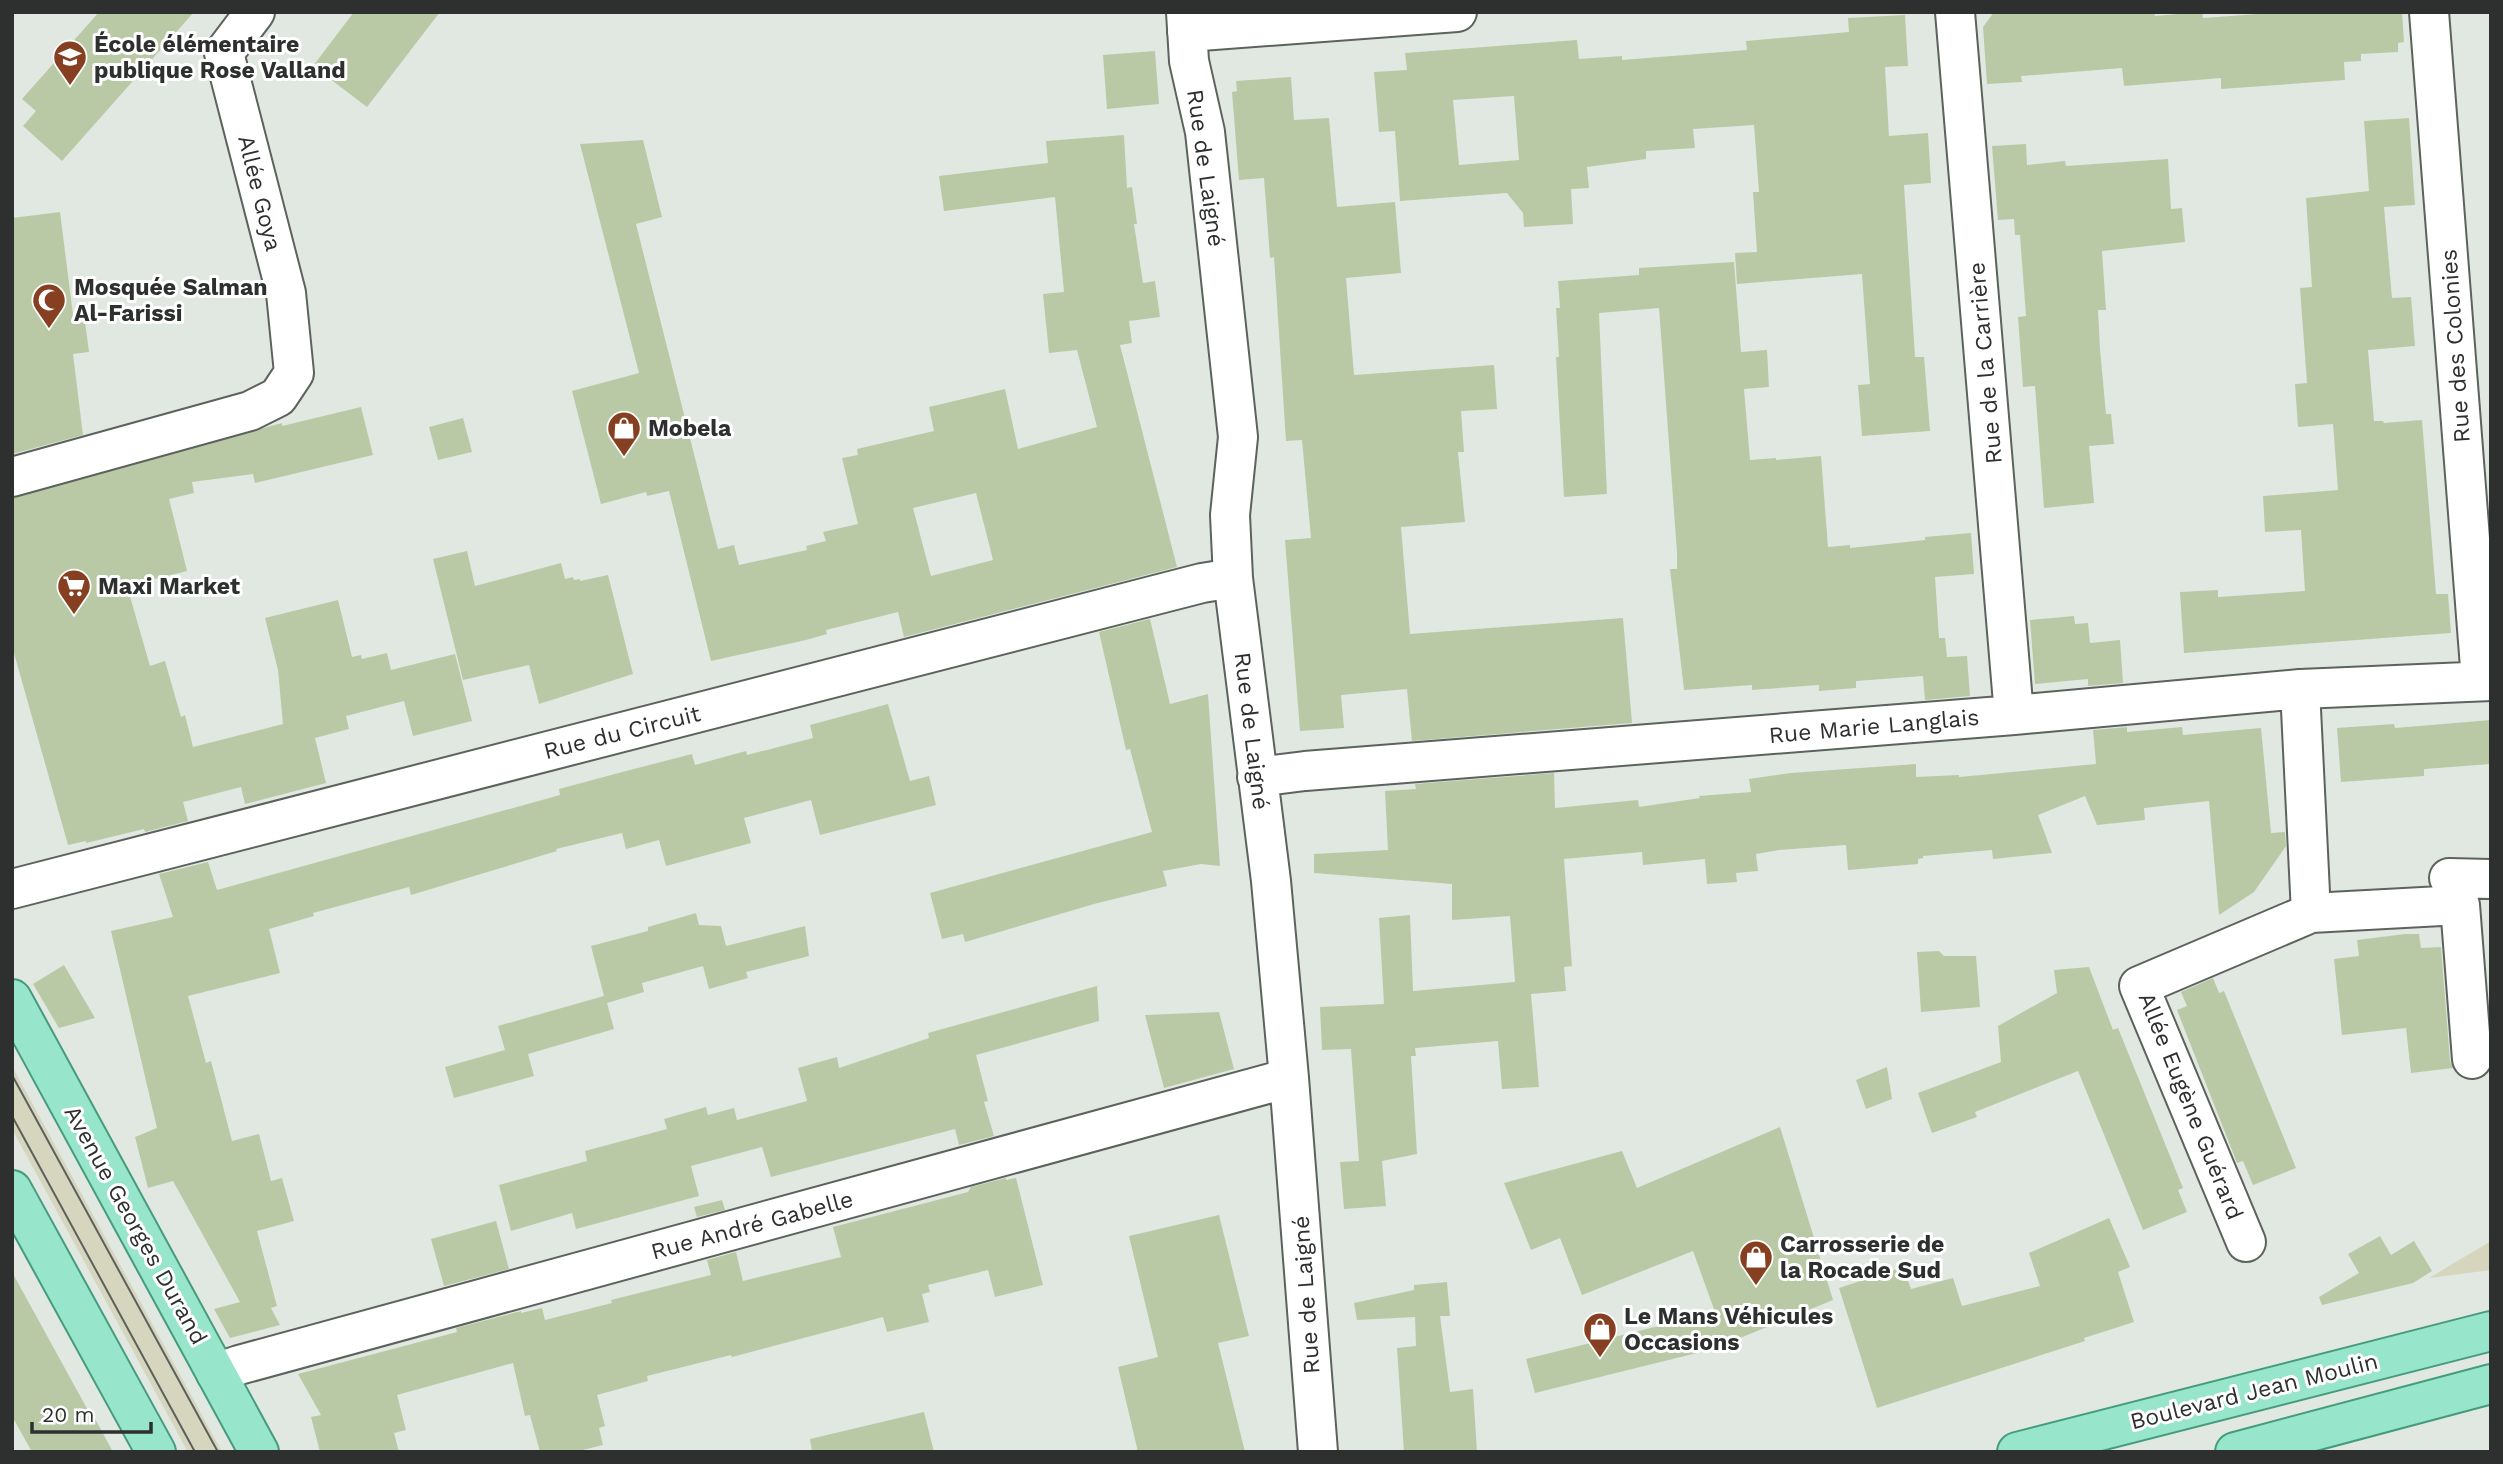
<svg xmlns="http://www.w3.org/2000/svg" width="2503" height="1464" font-family="'Work Sans',sans-serif">
  <rect width="100%" height="100%" fill="#e1e8e1"/>
  <path fill="#d6d5bd" d="M 12,1066 L 222,1452 L 188,1452 L 12,1129 Z
    M 2491,1241 L 2491,1270 L 2429,1278 Z"/>
  <path fill="#bac9a5" fill-rule="evenodd" d="M 99,12 L 194,12 L 62,161 L 23,126 L 36,111 L 22,99 Z
    M 354,12 L 440,12 L 367,107 L 313,66 Z
    M 1994,12 L 2154,12 L 2155,16 L 2202,12 L 2203,18 L 2286,12 L 2402,12 L 2404,42 L 2398,43 L 2398,52 L 2361,54 L 2361,61 L 2344,62 L 2345,80 L 2221,89 L 2221,78 L 2124,86 L 2122,68 L 2021,76 L 2022,82 L 1987,84 L 1983,27 Z
    M 1905,15 L 1908,66 L 1885,67 L 1889,136 L 1928,133 L 1931,183 L 1904,185 L 1915,357 L 1924,357 L 1930,431 L 1862,436 L 1858,385 L 1870,384 L 1862,274 L 1737,284 L 1735,253 L 1757,252 L 1753,192 L 1759,192 L 1754,125 L 1693,129 L 1695,148 L 1646,151 L 1646,159 L 1587,167 L 1589,188 L 1571,189 L 1573,224 L 1524,227 L 1523,213 L 1507,193 L 1400,201 L 1395,131 L 1379,132 L 1374,72 L 1407,70 L 1405,53 L 1577,40 L 1579,59 L 1622,56 L 1622,60 L 1747,50 L 1746,41 L 1849,32 L 1848,18 ZM 1514,96 L 1519,160 L 1459,165 L 1453,100 Z
    M 1155,51 L 1159,104 L 1107,109 L 1103,55 Z
    M 1291,77 L 1294,120 L 1329,118 L 1337,207 L 1395,202 L 1401,273 L 1346,278 L 1354,375 L 1494,365 L 1497,409 L 1461,411 L 1464,452 L 1458,452 L 1465,522 L 1401,527 L 1410,634 L 1623,618 L 1632,723 L 1412,741 L 1407,689 L 1341,695 L 1344,728 L 1300,731 L 1285,540 L 1311,538 L 1302,440 L 1286,441 L 1274,257 L 1270,258 L 1264,178 L 1239,180 L 1232,92 L 1237,91 L 1236,81 Z
    M 2409,118 L 2415,205 L 2384,207 L 2392,298 L 2411,297 L 2415,346 L 2368,350 L 2374,421 L 2383,421 L 2384,423 L 2422,420 L 2436,594 L 2448,594 L 2451,633 L 2184,653 L 2180,592 L 2218,590 L 2218,597 L 2305,591 L 2301,530 L 2265,532 L 2263,496 L 2338,490 L 2333,424 L 2298,427 L 2295,384 L 2307,383 L 2300,288 L 2312,287 L 2306,198 L 2369,191 L 2364,121 Z
    M 1124,135 L 1127,188 L 1132,187 L 1137,224 L 1134,224 L 1143,283 L 1155,281 L 1160,317 L 1129,321 L 1132,343 L 1120,345 L 1177,567 L 904,637 L 898,612 L 826,630 L 827,634 L 806,640 L 711,661 L 669,491 L 647,496 L 646,492 L 601,504 L 572,391 L 639,373 L 580,144 L 643,140 L 662,217 L 636,224 L 718,549 L 734,545 L 739,565 L 807,550 L 806,546 L 826,541 L 823,532 L 858,524 L 842,458 L 858,455 L 857,449 L 934,431 L 929,407 L 1005,389 L 1018,449 L 1097,427 L 1077,350 L 1049,353 L 1043,294 L 1064,292 L 1055,197 L 944,211 L 939,176 L 1048,163 L 1046,141 ZM 976,493 L 993,560 L 931,576 L 913,508 Z
    M 2026,144 L 2027,165 L 2065,161 L 2066,166 L 2168,159 L 2171,209 L 2182,208 L 2185,242 L 2102,251 L 2106,310 L 2098,310 L 2100,349 L 2106,414 L 2111,414 L 2114,444 L 2089,446 L 2094,503 L 2044,508 L 2035,386 L 2023,387 L 2018,317 L 2026,316 L 2020,235 L 2015,235 L 2014,219 L 1998,220 L 1992,146 Z
    M 60,212 L 74,323 L 85,322 L 89,352 L 73,354 L 83,435 L 12,454 L 12,218 Z
    M 1734,262 L 1741,352 L 1767,350 L 1769,387 L 1744,389 L 1750,460 L 1776,458 L 1776,460 L 1821,456 L 1828,547 L 1850,545 L 1850,548 L 1925,540 L 1925,537 L 1971,533 L 1974,574 L 1935,577 L 1939,638 L 1945,638 L 1947,657 L 1967,656 L 1970,696 L 1925,700 L 1923,676 L 1856,681 L 1856,688 L 1819,691 L 1819,685 L 1752,690 L 1752,685 L 1684,690 L 1670,569 L 1677,569 L 1677,552 L 1659,308 L 1599,313 L 1607,494 L 1564,497 L 1556,357 L 1559,357 L 1556,308 L 1560,308 L 1558,281 L 1639,275 L 1639,268 Z
    M 361,407 L 373,455 L 255,483 L 253,474 L 192,482 L 194,493 L 169,499 L 187,571 L 127,586 L 150,666 L 165,661 L 181,717 L 185,715 L 193,747 L 283,724 L 278,670 L 265,618 L 338,600 L 352,657 L 361,655 L 362,659 L 387,653 L 391,670 L 455,654 L 472,721 L 413,736 L 404,701 L 346,716 L 349,729 L 315,738 L 326,783 L 245,804 L 241,787 L 183,802 L 188,821 L 145,832 L 144,829 L 86,843 L 86,841 L 68,845 L 12,646 L 12,498 L 282,423 L 282,426 Z
    M 463,418 L 472,452 L 438,460 L 429,427 Z
    M 467,551 L 475,586 L 561,563 L 565,579 L 573,577 L 574,580 L 580,579 L 580,581 L 608,575 L 633,674 L 539,704 L 529,665 L 463,680 L 433,559 Z
    M 2074,616 L 2075,624 L 2088,623 L 2090,643 L 2120,640 L 2123,683 L 2088,686 L 2088,679 L 2035,684 L 2030,620 Z
    M 1150,619 L 1170,704 L 1208,694 L 1220,866 L 1201,864 L 1163,871 L 1167,886 L 1094,904 L 965,942 L 963,934 L 942,939 L 930,893 L 1152,832 L 1130,749 L 1126,750 L 1099,632 Z
    M 888,704 L 910,781 L 929,776 L 936,805 L 820,835 L 811,800 L 744,818 L 751,843 L 666,866 L 659,840 L 626,849 L 622,833 L 556,849 L 557,851 L 411,895 L 409,887 L 313,913 L 314,916 L 269,929 L 280,973 L 188,996 L 206,1063 L 211,1061 L 232,1141 L 259,1134 L 271,1181 L 282,1178 L 294,1221 L 257,1231 L 277,1306 L 271,1308 L 280,1325 L 230,1338 L 214,1309 L 240,1302 L 173,1181 L 148,1188 L 135,1137 L 157,1128 L 111,931 L 173,917 L 159,874 L 208,862 L 217,890 L 560,795 L 559,789 L 626,771 L 692,754 L 695,765 L 746,751 L 747,755 L 813,738 L 810,725 Z
    M 2491,720 L 2491,764 L 2424,769 L 2424,776 L 2341,782 L 2337,728 L 2394,724 L 2395,728 Z
    M 2127,727 L 2127,732 L 2182,727 L 2183,735 L 2261,728 L 2271,833 L 2285,832 L 2286,846 L 2254,892 L 2219,915 L 2209,801 L 2144,808 L 2145,820 L 2097,825 L 2085,796 L 2038,815 L 2052,853 L 1993,859 L 1992,850 L 1923,856 L 1923,858 L 1918,859 L 1918,864 L 1848,870 L 1846,845 L 1779,850 L 1756,854 L 1758,871 L 1736,873 L 1737,882 L 1707,884 L 1705,859 L 1643,865 L 1642,852 L 1564,859 L 1572,966 L 1564,967 L 1566,991 L 1531,994 L 1539,1087 L 1502,1089 L 1498,1041 L 1415,1048 L 1416,1056 L 1411,1056 L 1417,1154 L 1382,1161 L 1386,1206 L 1344,1209 L 1340,1162 L 1359,1161 L 1351,1049 L 1322,1050 L 1320,1007 L 1384,1004 L 1379,918 L 1410,915 L 1413,991 L 1515,982 L 1510,916 L 1452,920 L 1452,884 L 1314,873 L 1314,854 L 1388,850 L 1385,791 L 1416,789 L 1415,784 L 1554,773 L 1555,808 L 1638,800 L 1639,807 L 1700,798 L 1699,796 L 1751,792 L 1749,779 L 1791,773 L 1916,764 L 1916,777 L 1959,775 L 1959,777 L 2096,764 L 2093,730 Z
    M 696,913 L 699,925 L 721,926 L 726,946 L 805,926 L 809,956 L 746,972 L 748,978 L 709,989 L 703,966 L 642,983 L 644,992 L 607,1003 L 614,1029 L 528,1054 L 534,1076 L 454,1098 L 445,1067 L 505,1050 L 498,1026 L 604,996 L 591,946 L 648,931 L 648,927 Z
    M 2405,934 L 2419,934 L 2421,948 L 2441,947 L 2450,1061 L 2453,1068 L 2411,1073 L 2406,1028 L 2342,1035 L 2334,959 L 2359,956 L 2357,940 Z
    M 1939,951 L 1944,956 L 1976,956 L 1980,1007 L 1921,1012 L 1917,952 Z
    M 64,965 L 95,1018 L 59,1028 L 33,984 Z
    M 2089,967 L 2113,1030 L 2118,1028 L 2183,1188 L 2178,1190 L 2187,1212 L 2143,1230 L 2078,1071 L 1975,1112 L 1977,1117 L 1932,1133 L 1918,1093 L 2001,1062 L 1998,1026 L 2057,993 L 2054,970 Z
    M 2213,978 L 2219,993 L 2224,991 L 2296,1168 L 2253,1185 L 2243,1161 L 2237,1163 L 2177,1010 L 2187,1006 L 2181,992 Z
    M 1097,986 L 1099,1021 L 976,1055 L 988,1101 L 984,1102 L 994,1136 L 959,1145 L 955,1129 L 771,1177 L 762,1147 L 691,1166 L 699,1196 L 576,1229 L 572,1213 L 511,1231 L 499,1185 L 587,1161 L 585,1151 L 667,1129 L 664,1119 L 706,1107 L 708,1115 L 734,1108 L 737,1120 L 807,1101 L 798,1068 L 837,1057 L 839,1068 L 929,1038 L 928,1033 Z
    M 1219,1012 L 1234,1069 L 1164,1088 L 1145,1015 Z
    M 1887,1067 L 1892,1099 L 1866,1109 L 1856,1080 Z
    M 1780,1127 L 1833,1300 L 1713,1349 L 1535,1393 L 1526,1359 L 1715,1312 L 1693,1251 L 1582,1295 L 1560,1238 L 1531,1250 L 1504,1183 L 1622,1151 L 1637,1188 Z
    M 1006,1178 L 1006,1180 L 1016,1178 L 1043,1285 L 995,1297 L 988,1270 L 928,1285 L 930,1292 L 922,1294 L 929,1322 L 887,1332 L 883,1317 L 732,1357 L 731,1355 L 647,1376 L 648,1381 L 597,1395 L 605,1426 L 599,1428 L 603,1445 L 575,1452 L 540,1452 L 530,1415 L 525,1416 L 513,1363 L 397,1395 L 406,1430 L 394,1433 L 399,1452 L 320,1452 L 311,1417 L 321,1415 L 298,1374 L 457,1332 L 456,1328 L 521,1311 L 521,1313 L 542,1308 L 545,1320 L 612,1303 L 611,1300 L 711,1275 L 707,1260 L 736,1252 L 743,1281 L 841,1257 L 833,1227 L 968,1192 L 971,1187 Z
    M 722,1200 L 725,1210 L 697,1217 L 694,1207 Z
    M 1219,1215 L 1249,1336 L 1218,1343 L 1245,1452 L 1138,1452 L 1118,1367 L 1158,1357 L 1129,1236 Z
    M 2109,1218 L 2130,1267 L 2118,1272 L 2134,1322 L 2084,1338 L 2085,1341 L 1877,1408 L 1839,1288 L 1903,1267 L 1911,1289 L 1953,1278 L 1962,1306 L 2040,1286 L 2029,1253 Z
    M 496,1221 L 509,1269 L 444,1286 L 431,1239 Z
    M 2380,1236 L 2391,1255 L 2414,1241 L 2432,1271 L 2413,1283 L 2322,1305 L 2319,1297 L 2359,1273 L 2348,1254 Z
    M 12,1272 L 90,1414 L 92,1413 L 113,1452 L 32,1452 L 12,1416 Z
    M 1447,1282 L 1450,1316 L 1440,1316 L 1450,1392 L 1473,1389 L 1477,1452 L 1404,1452 L 1397,1348 L 1416,1346 L 1415,1317 L 1357,1320 L 1354,1303 L 1414,1290 L 1414,1285 Z
    M 924,1412 L 934,1452 L 812,1452 L 810,1439 Z"/>
  <g fill="none" stroke-linecap="round" stroke-linejoin="round">
    <g stroke="#5c625c" stroke-width="42">
      <path id="minor" d="M 1186,12 L 1189,61 L 1205,132 L 1238,437 L 1230,515 L 1233,578 L 1271,881 L 1289,1078 L 1318,1452
        M 1955,12 L 2014,715
        M 2429,12 L 2481,680
        M 1187,32 L 1457,12
        M 12,477 L 250,411 L 278,397 L 294,373 L 286,293 L 224,53 L 255,12
        M 2300,689 L 2311,913
        M 1257,777 L 1305,771 L 2014,715 L 2300,689 L 2491,681
        M 2449,878 L 2491,879
        M 12,889 L 1202,583 L 1233,578
        M 2246,1242 L 2139,986 L 2311,913 L 2460,905 L 2472,1059
        M 216,1373 L 239,1365 L 1289,1078"/>
    </g>
    <g stroke="#459b7e" stroke-width="42">
      <path id="major" d="M 12,999 L 259,1452
        M 12,1190 L 156,1452
        M 2017,1452 L 2491,1331
        M 2235,1452 L 2491,1384"/>
    </g>
    <use href="#minor" stroke="#fff" stroke-width="38"/>
    <use href="#major" stroke="#97e5cb" stroke-width="38"/>
    <path stroke="#5d615e" stroke-width="2" d="M 12,1075 L 218,1452
      M 12,1116 L 195,1452"/>
  </g>
  <defs>
    <g id="school-pin" transform="scale(1.75)"><path d="M0 17L-7.5 6A9.5 9.5 0 1 1 7.5 6Z" fill="#873f21" stroke="#fff"/><path d="M0-5L7-2L0 1L-7-2ZM-4 1L0 2.5L4 1V4Q0 6-4 4Z" fill="#fff"/></g>
    <g id="mosque-pin" transform="scale(1.75)"><path d="M0 17L-7.5 6A9.5 9.5 0 1 1 7.5 6Z" fill="#873f21" stroke="#fff"/><path d="M3.5-4.9A6 6 0 1 0 3.5 4.9A5 5 0 1 1 3.5-4.9Z" fill="#fff"/></g>
    <g id="shop-pin" transform="scale(1.75)"><path d="M0 17L-7.5 6A9.5 9.5 0 1 1 7.5 6Z" fill="#873f21" stroke="#fff"/><path d="M-5-2.5h2.3a2.7 3.5 0 0 1 5.4 0H5L5.5 6h-11ZM-1.5-2.5h3a1.5 2.3 0 0 0-3 0Z" fill="#fff"/></g>
    <g id="supermarket-pin" transform="scale(1.75)"><path d="M0 17L-7.5 6A9.5 9.5 0 1 1 7.5 6Z" fill="#873f21" stroke="#fff"/><path d="M-6-5.5h2.5l.6 2H6L4.5 2H-2.5L-4.4-4H-6ZM-1.5 3.2a1.3 1.3 0 1 0 .1 0ZM3 3.2a1.3 1.3 0 1 0 .1 0Z" fill="#fff"/></g>
  </defs>
  <g fill-rule="evenodd">
    <use href="#school-pin" x="70" y="57"/>
    <use href="#mosque-pin" x="49" y="300"/>
    <use href="#shop-pin" x="624" y="428"/>
    <use href="#supermarket-pin" x="74" y="586"/>
    <use href="#shop-pin" x="1756" y="1257"/>
    <use href="#shop-pin" x="1600" y="1329"/>
  </g>
  <g text-anchor="middle" stroke-width="6" stroke-linejoin="round" paint-order="stroke">
    <g font-size="23" font-weight="bold" fill="#2d302e" stroke="#fff" text-anchor="start">
      <text x="94" y="52">École élémentaire<tspan x="94" dy="26">publique Rose Valland</tspan></text>
      <text x="74" y="295">Mosquée Salman<tspan x="74" dy="26">Al-Farissi</tspan></text>
      <text x="648" y="436">Mobela</text>
      <text x="98" y="594">Maxi Market</text>
      <text x="1780" y="1252">Carrosserie de<tspan x="1780" dy="26">la Rocade Sud</tspan></text>
      <text x="1624" y="1324">Le Mans Véhicules<tspan x="1624" dy="26">Occasions</tspan></text>
    </g>
    <g font-size="23" fill="#2d302e" stroke="#fff">
      <text transform="translate(1206 168) rotate(82)" y="8">Rue de Laigné</text>
      <text transform="translate(260 193) rotate(76)" y="8">Allée Goya</text>
      <text transform="translate(2455 346) rotate(-94)" y="8">Rue des Colonies</text>
      <text transform="translate(1985 363) rotate(-95)" y="8">Rue de la Carrière</text>
      <text transform="translate(1874 726) rotate(-5)" y="8">Rue Marie Langlais</text>
      <text transform="translate(1252 731) rotate(83)" y="8">Rue de Laigné</text>
      <text transform="translate(622 732) rotate(-14)" y="8">Rue du Circuit</text>
      <text transform="translate(2191 1106) rotate(68)" y="8">Allée Eugène Guérard</text>
      <text transform="translate(136 1225) rotate(61)" y="8">Avenue Georges Durand</text>
      <text transform="translate(752 1225) rotate(-15)" y="8">Rue André Gabelle</text>
      <text transform="translate(1306 1295) rotate(-94)" y="8">Rue de Laigné</text>
      <text transform="translate(2254 1391) rotate(-14)" y="8">Boulevard Jean Moulin</text>
    </g>
  </g>
  <rect width="2503" height="1464" fill="none" stroke="#2d302e" stroke-width="28"/>
  <path d="M32 1422v10h119v-10" fill="none" stroke="#2d302e" stroke-width="3.5"/>
  <text x="42" y="1422" font-size="21" fill="#2d302e" stroke="#ffffff" stroke-width="5" paint-order="stroke">20 m</text>
</svg>
